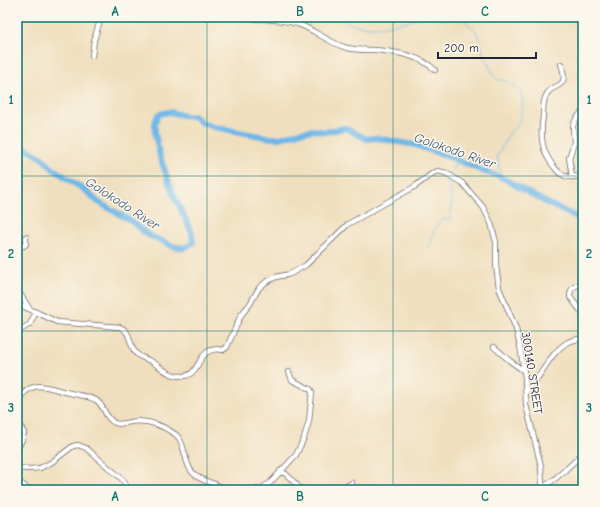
<svg xmlns="http://www.w3.org/2000/svg" width="600" height="507" font-family="'Comic Neue',sans-serif">
  <rect width="100%" height="100%" fill="#fbf7ec"/>
  <filter id="ink" filterUnits="userSpaceOnUse"><feTurbulence type="fractalNoise" baseFrequency=".025" numOctaves="2"/><feDisplacementMap in="SourceGraphic" scale="8" xChannelSelector="R" yChannelSelector="G"/><feConvolveMatrix kernelMatrix="1 2 1 2 8 2 1 2 1" color-interpolation-filters="sRGB"/></filter>
  <filter id="wash" filterUnits="userSpaceOnUse"><feTurbulence type="fractalNoise" baseFrequency=".012" numOctaves="4" result="noise"/><feDisplacementMap in="SourceGraphic" scale="16" xChannelSelector="R" yChannelSelector="G"/><feGaussianBlur stdDeviation="0.9" result="paint"/><feColorMatrix in="noise" values="0 0 0 0 0 0 0 0 0 0 0 0 0 0 0 0 0 1.4 0 .05"/><feComposite in="paint" operator="in"/></filter>
  <g filter="url(#wash)">
    <rect width="100%" height="100%" fill="#f0dfbe"/>
    <g fill="none" stroke-linecap="round" stroke-linejoin="round">
      <path stroke="#70b7e7" stroke-width="1" d="M 335,17 L 351,24 L 366,27 L 381,27 L 405,22 L 424,17
        M 428,17 L 443,19 L 461,19 L 465,21 L 476,31 L 479,37 L 483,54 L 494,76 L 498,80 L 506,81 L 521,92 L 523,103 L 519,123 L 510,133 L 497,156 L 501,177
        M 450,174 L 457,160
        M 429,248 C 431,240 433,227 441,221 C 443,219 448,219 450,219 C 452,207 454,191 446,181 L 448,176"/>
      <path stroke="#70b7e7" stroke-width="6" d="M 17,145 L 31,151 L 41,157 L 52,168 L 86,191 L 98,202 L 131,221 L 148,235 L 173,246 L 184,248 L 193,243 L 192,233 L 173,193 L 160,157 L 155,133 L 155,123 L 158,115 L 163,113 L 170,112 L 186,116 L 194,116 L 202,123 L 214,127 L 271,138 L 280,138 L 301,132 L 314,130 L 325,132 L 345,128 L 367,139 L 376,138 L 415,145 L 457,160 L 485,172 L 501,177 L 545,202 L 583,220"/>
    </g>
  </g>
  <g filter="url(#ink)">
    <g fill="none" stroke-linecap="round" stroke-linejoin="round">
      <g stroke="#6a6469" stroke-width="6">
        <path id="minor" d="M 89,17 L 98,17
          M 240,17 C 260,20 279,18 298,24 C 315,30 329,43 347,48 C 356,50 366,50 375,50 C 395,52 420,55 435,70
          M 92,56 L 94,40 L 101,17
          M 561,64 C 571,93 551,80 545,98 C 543,104 543,110 543,116 C 540,136 541,152 555,168 C 559,174 566,178 573,177
          M 583,111 L 576,119 L 573,126 L 574,143 L 569,158 L 572,176 L 578,177 L 583,176
          M 17,242 L 21,245 L 24,246 L 26,244 L 26,237
          M 583,284 C 574,286 570,287 570,297 L 583,314
          M 17,289 L 29,308
          M 17,304 L 36,312
          M 17,332 L 30,324 L 36,312 L 57,322 L 120,327 C 131,331 129,344 135,352 C 140,359 147,358 154,363 C 165,370 169,376 183,376 C 202,376 196,344 223,350 L 227,347 L 241,315 L 250,304 L 259,288 L 266,282 L 276,277 L 290,274 L 306,265 L 348,224 L 414,187 L 433,173 L 438,171 L 446,173 L 462,183 L 483,207 L 491,223 L 496,242 L 496,265 L 499,288 L 516,329 L 520,346 L 525,378 L 526,405 L 541,466 L 542,484 L 540,490
          M 494,347 L 510,361 L 524,371
          M 526,392 C 541,378 550,352 568,342 C 573,340 578,339 583,338
          M 17,402 C 32,377 47,388 70,393 C 78,395 88,396 96,400 C 105,406 105,419 115,423 C 120,425 125,423 130,422 C 147,419 162,425 175,434 C 186,442 183,461 192,472 C 202,483 216,482 227,490
          M 17,420 L 24,433 L 22,440 L 17,449
          M 17,468 L 30,469 L 40,468 L 52,462 L 73,446 L 78,445 L 86,448 L 122,479 L 129,490
          M 280,471 L 286,474 L 302,490
          M 17,480 L 29,490
          M 255,490 L 263,487 L 270,483 L 296,455 L 304,438 L 309,421 L 312,392 L 310,389 L 292,380 L 289,372
          M 339,490 L 352,483
          M 533,490 L 535,488 C 536,488 541,488 541,488 C 551,484 577,460 583,452"/>
      </g>
      <use href="#minor" stroke="#fff" stroke-width="4.5"/>
    </g>
  </g>
  <path fill="none" stroke="#0f766e" stroke-width="1" stroke-opacity="0.55" d="M 207,17 L 207,490M 393,17 L 393,490M 17,176 L 583,176M 17,331 L 583,331"/>
  <g text-anchor="middle" stroke-width="3" stroke-linejoin="round" paint-order="stroke">
    <g font-size="12" fill="#22223b" stroke="#fbf7ec">
      <text transform="translate(532 373) rotate(81)" y="4">300140 STREET</text>
    </g>
    <g font-size="13" font-style="italic" fill="#3d5677" stroke="#fbf7ec">
      <text transform="translate(455 150) rotate(19)" y="5">Golokodo River</text>
      <text transform="translate(123 203) rotate(33)" y="5">Golokodo River</text>
    </g>
  </g>
  <rect width="600" height="507" fill="none" stroke="#fbf7ec" stroke-width="44"/>
  <path d="M438 52v6h98v-6" fill="none" stroke="#22223b" stroke-width="2"/>
  <text x="444" y="52" font-size="12" fill="#22223b" stroke="#fbf7ec" stroke-width="3" paint-order="stroke">200 m</text>
  <rect x="22" y="22" width="556" height="463" fill="none" stroke="#0f766e" stroke-width="1.5"/>
  <g font-size="13" text-anchor="middle" font-weight="bold" fill="#0f766e">
    <text x="115" y="16">A</text>
    <text x="300" y="16">B</text>
    <text x="485" y="16">C</text>
    <text x="11" y="104">1</text>
    <text x="589" y="104">1</text>
    <text x="11" y="258">2</text>
    <text x="589" y="258">2</text>
    <text x="11" y="412">3</text>
    <text x="589" y="412">3</text>
    <text x="115" y="501">A</text>
    <text x="300" y="501">B</text>
    <text x="485" y="501">C</text>
  </g>
</svg>
